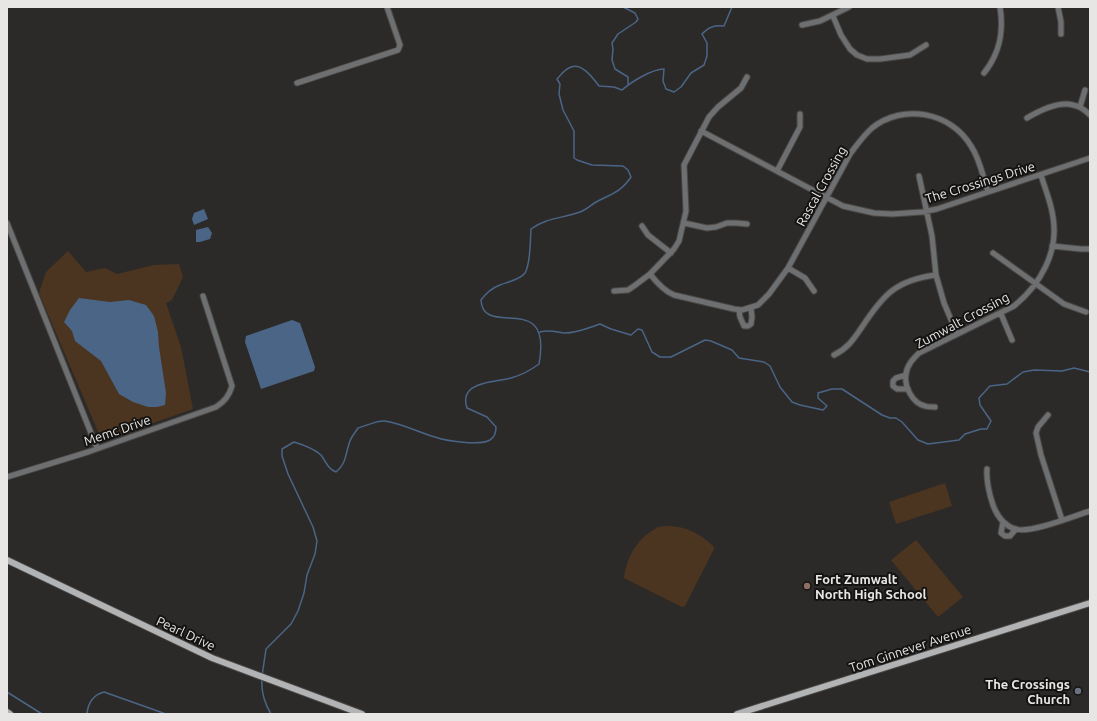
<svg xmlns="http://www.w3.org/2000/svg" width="1097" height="721" font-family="Ubuntu,sans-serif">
  <rect width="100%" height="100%" fill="#2c2a28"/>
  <path fill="#4b3520" d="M 68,251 L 86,272 L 105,268 L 117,274 L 154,265 L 179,264 L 183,277 L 172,300 L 166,303 L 181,347 L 193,409 L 102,441 L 39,293 L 46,272 Z
    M 945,483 L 952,506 L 896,524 L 889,502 Z
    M 658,527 C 680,523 699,532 714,547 L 714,549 L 685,606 L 682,607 L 624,578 C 627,555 638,538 658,527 Z
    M 916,540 L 963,597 L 938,617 L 891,560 Z"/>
  <path fill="#4a6586" d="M 204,209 L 208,219 L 194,225 L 192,219 L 194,213 Z
    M 208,227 L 212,233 L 210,239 L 200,242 L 196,242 L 196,230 Z
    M 79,298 L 110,302 L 129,300 L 146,305 L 154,316 L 158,332 L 159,347 L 166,393 L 165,405 L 157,407 L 148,407 L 133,402 L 119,394 L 101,361 L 75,341 L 72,331 L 64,322 L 70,310 Z
    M 292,320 L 300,323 L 315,367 L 314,371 L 261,389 L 245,342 L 246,336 Z"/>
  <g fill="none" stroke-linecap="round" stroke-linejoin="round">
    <path stroke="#4a6586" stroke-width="1.5" d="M 623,7 L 635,13 L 638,19 L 636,22 L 618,34 L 612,43 L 613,49 L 612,60 L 615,69 L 628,77 L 628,84
      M 540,332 C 549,329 556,332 565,333 C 577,333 588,328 600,324 L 611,329 L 631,335 L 638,329 L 642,330 L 652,352 L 660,357 L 671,357 L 705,340 L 711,341 L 732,350 L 739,358 L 764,362 L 770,366 L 780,387 L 792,402 L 800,405 L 823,410 L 827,406 L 818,398 L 818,393 L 832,389 L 842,389 L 882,415 L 890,418 L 896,418 L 902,422 L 918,440 L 928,444 L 959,440 L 965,434 L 981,429 L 987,429 L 991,421 L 980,405 L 979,398 L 990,386 L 1007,384 L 1023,372 L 1034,370 L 1062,371 L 1074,368 L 1090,372
      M 262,676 L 266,649 L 291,624 L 298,611 L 304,593 L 307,575 L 315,554 L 317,541 L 313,527 L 288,474 L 282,456 L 282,449 L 294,442 C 304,445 313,448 321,455 C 326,462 328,469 336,472 C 346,464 345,456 349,444 C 350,438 355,433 358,428 C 366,426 377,420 385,421 C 403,424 418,432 435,437 C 446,441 480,446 490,440 C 495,437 496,432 496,427 L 487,417 L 467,408 C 465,402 465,395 470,390 C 478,382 500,381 511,378 C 522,375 531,370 539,364 C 553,288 483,340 481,300 C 486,293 492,288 500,285 C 507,282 520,280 525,273 C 531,263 530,241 531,229 C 545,218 564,218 580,212 C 586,210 591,205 596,202 C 611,194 621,192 631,177 L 628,170 L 623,166 L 592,165 L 577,160 L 574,158 L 574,131 L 563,110 L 559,94 L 560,84 L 557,79 C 561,75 564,70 569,68 C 581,61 593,78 599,86 L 614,87 L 622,90 C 631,82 652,69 664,69 L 663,81 L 666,89 L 674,92 L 681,87 L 691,73 L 704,65 L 707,56 L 707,43 L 702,34 C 709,27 714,25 724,26 L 732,7
      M 262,679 C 261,691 265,704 271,714
      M 7,692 L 42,714
      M 87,714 C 88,702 93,695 104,692 L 166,714"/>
    <g stroke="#4a4846" stroke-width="7">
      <path id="minor" d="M 1058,7 L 1061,22 L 1061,34
        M 833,16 L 841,35 L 850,49 L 857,55 L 867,59 L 880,59 L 910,55 L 926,45
        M 802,25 L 820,21 L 849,7
        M 984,73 C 1000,53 1004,32 1000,7
        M 297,83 L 398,50 L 400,45 L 387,7
        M 1080,107 L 1085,90
        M 1027,118 C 1039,111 1059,101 1073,105 C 1080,106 1085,110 1090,115
        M 701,131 L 843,206 L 874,213 L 892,214 L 922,212 L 937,209 L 1090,158
        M 777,171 L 800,127 L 800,114
        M 919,176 L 932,236 L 936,275 L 944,303 L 957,334
        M 7,223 L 97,448
        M 684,223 L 707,228 L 716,227 L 727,223 L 736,223 L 747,224
        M 642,226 L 648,235 L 671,253
        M 1052,246 L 1081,249 L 1090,249
        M 993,253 L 1064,304 L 1086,312
        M 788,268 L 805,278 L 814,291
        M 650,274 C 657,283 664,291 674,295 L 734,309 L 742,310 L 758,305 L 769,294 L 788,268 L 850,154 C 857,145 863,136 872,128 C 903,103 951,112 971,146 C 980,159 983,177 988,192
        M 614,291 L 628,290 L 634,286 L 650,274 L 674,249 L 679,241 L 686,211 L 684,165 L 709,117 L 718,107 L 741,88 L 747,77
        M 739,310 L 740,317 L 744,326 L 748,326 L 751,324 L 752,317 L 751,308
        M 1001,314 L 1012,340
        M 834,355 C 848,348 853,340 862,327 C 883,295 896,280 936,275
        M 906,375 L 896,378 L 893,381 L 893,386 L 897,389 L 908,389
        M 935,407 C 932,407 928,407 925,406 C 912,403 904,386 906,374 C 907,365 913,359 919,353 L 1014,306 C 1040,285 1059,252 1053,217 C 1051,202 1045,189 1041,175
        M 1048,415 L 1038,427 L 1036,433 L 1041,455 L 1062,520
        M 987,469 C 986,482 989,493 993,505 C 997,516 1003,525 1015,529 C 1030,534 1074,516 1090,511
        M 7,477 L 88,452 L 216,407 C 225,401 229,396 232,386 L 203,296
        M 1003,522 L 1001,533 L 1005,536 L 1010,536 L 1016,529"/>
    </g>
    <g stroke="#4a4846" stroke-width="8">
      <path id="major" d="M 7,560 L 212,658 L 362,714
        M 7,712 L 10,714
        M 737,714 L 1090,603"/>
    </g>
    <use href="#minor" stroke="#6e6f70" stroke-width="5"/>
    <use href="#major" stroke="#b1b3b5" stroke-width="6"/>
  </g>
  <circle fill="#8d6e63" stroke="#141312" stroke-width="1.5" cx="807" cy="586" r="4"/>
  <circle fill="#6b7280" stroke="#141312" stroke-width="1.5" cx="1078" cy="691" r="4"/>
  <g text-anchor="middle" stroke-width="4" stroke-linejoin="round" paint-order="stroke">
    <g font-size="13" fill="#e7e6e5" stroke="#141312">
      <text transform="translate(980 182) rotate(-17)" y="5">The Crossings Drive</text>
      <text transform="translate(821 186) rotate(-61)" y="5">Rascal Crossing</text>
      <text transform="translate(962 320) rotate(-28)" y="5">Zumwalt Crossing</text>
      <text transform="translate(117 430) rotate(-19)" y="5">Memc Drive</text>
      <text transform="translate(186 633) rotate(25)" y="5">Pearl Drive</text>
      <text transform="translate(910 648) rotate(-18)" y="5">Tom Ginnever Avenue</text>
    </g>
    <g font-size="13" font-weight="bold" fill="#e7e6e5" stroke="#141312" text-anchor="start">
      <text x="815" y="584">Fort Zumwalt<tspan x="815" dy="15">North High School</tspan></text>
      <text x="1070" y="689" text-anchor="end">The Crossings<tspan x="1070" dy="15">Church</tspan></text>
    </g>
  </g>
  <rect width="1097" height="721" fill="none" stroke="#e7e6e5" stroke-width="16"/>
</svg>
